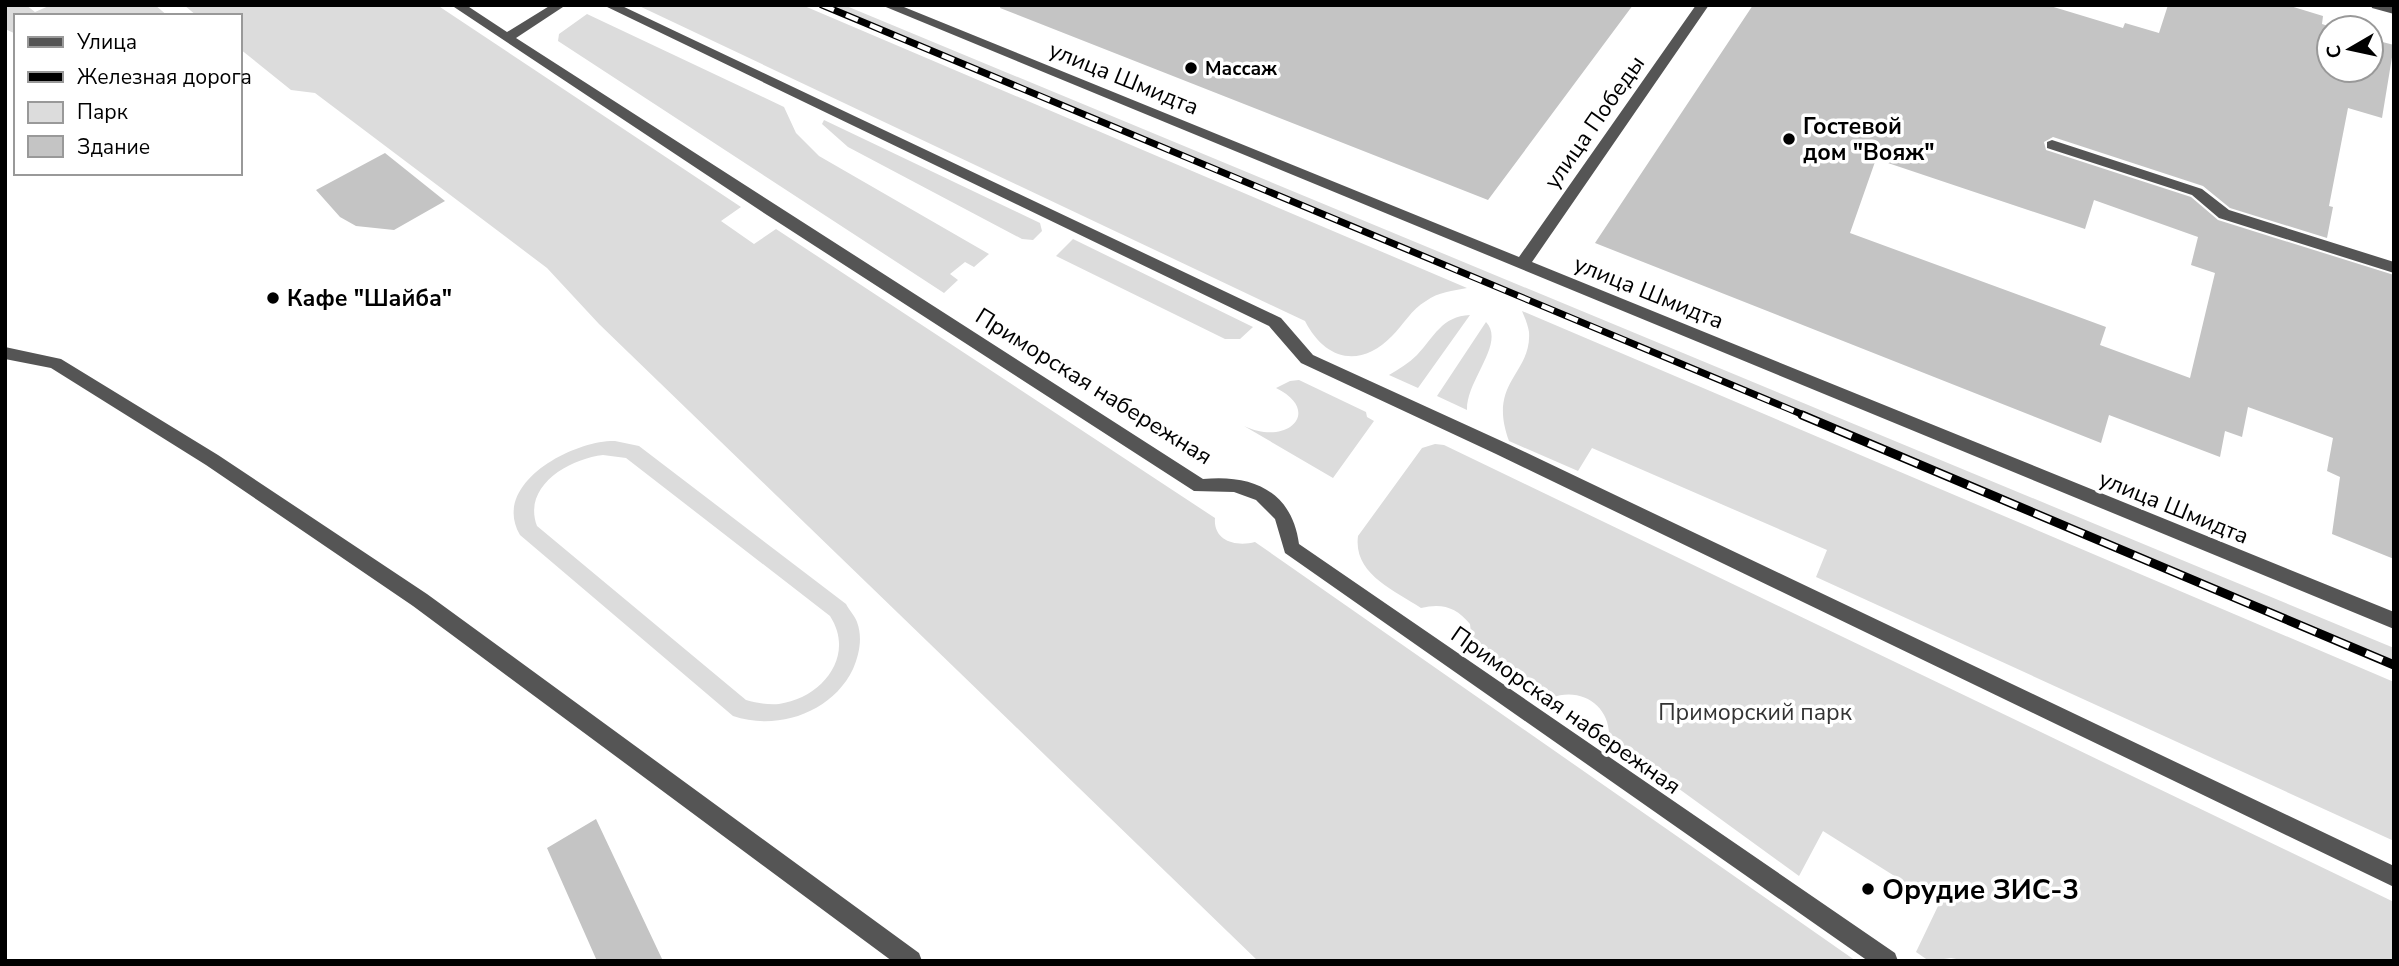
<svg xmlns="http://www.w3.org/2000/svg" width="2399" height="966" font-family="'Nunito Sans',sans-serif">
  <rect width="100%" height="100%" fill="#fff"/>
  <path fill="#dcdcdc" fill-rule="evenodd" d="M 5,5 L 26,5 L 35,12 L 51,5 L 155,5 L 168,16 L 16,16 L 16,34 L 5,29 Z
    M 184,5 L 437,5 L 741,207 L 721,221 L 754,244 L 776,229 L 1215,518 C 1213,541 1236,547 1255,542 L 1856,961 L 1258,961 L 599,324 L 547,268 L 315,93 L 291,90 L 240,49 L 240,16 L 197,16 Z
    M 637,5 L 802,5 L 1467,288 C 1453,291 1438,292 1426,301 C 1411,310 1404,324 1392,336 C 1360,369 1325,360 1305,321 Z
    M 827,5 L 844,5 L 2394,648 L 2394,661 Z
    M 587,14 L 784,107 L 796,133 L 819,156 L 989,254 L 974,267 L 965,262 L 950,274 L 958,280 L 944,293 L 558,41 L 559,34 Z
    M 824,120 L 1040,223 L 1042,231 L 1033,240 L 1022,239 L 848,147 L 822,124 Z
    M 1073,239 L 1253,327 L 1240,339 L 1225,339 L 1056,256 Z
    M 1522,311 L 2394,682 L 2394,841 L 1816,577 L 1827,550 L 1592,448 L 1578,471 L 1509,441 C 1487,382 1532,374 1529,332 C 1528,325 1525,318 1522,311 Z
    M 1470,315 L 1418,388 L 1389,375 C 1399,369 1409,363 1417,355 C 1434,337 1442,316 1470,315 Z
    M 1486,322 C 1506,343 1466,380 1467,410 L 1437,396 Z
    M 1299,380 L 1366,412 L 1367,417 L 1374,421 L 1333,478 L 1244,426 C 1288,447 1323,411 1276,388 L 1290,381 Z
    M 615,441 L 639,446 L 846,604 C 849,610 855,616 857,622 C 863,638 859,655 853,669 C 832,713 777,731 733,716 L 520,535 C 490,484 573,440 615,441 ZM 603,455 L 626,458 L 830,616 C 856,656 822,698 779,704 C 768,705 757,703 746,700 L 537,526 C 522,486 569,459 603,455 Z
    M 1435,444 L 1444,445 L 2394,902 L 2394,961 L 1967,961 L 1951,958 L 1929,961 L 1916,952 L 1939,904 L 1823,831 L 1799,876 L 1609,738 C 1611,706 1581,686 1551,698 L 1472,643 L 1470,624 C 1456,607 1442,603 1421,608 C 1394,590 1353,574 1358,536 L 1422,448 Z"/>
  <path fill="#c4c4c4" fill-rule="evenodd" d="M 1001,5 L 1633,5 L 1488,200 L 1000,8 Z
    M 1753,5 L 2047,5 L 2123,28 L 2125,23 L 2159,33 L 2168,5 L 2287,5 L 2323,16 L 2322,24 L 2334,28 L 2329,28 L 2329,70 L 2371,70 L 2371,39 L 2394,45 L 2382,118 L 2348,108 L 2329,206 L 2333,207 L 2327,238 L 2230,208 L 2203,186 L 2053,137 L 2044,142 L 2046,150 L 2191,197 L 2218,220 L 2394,275 L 2394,559 L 2332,534 L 2340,477 L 2327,471 L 2333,438 L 2248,407 L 2242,437 L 2225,431 L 2220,457 L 2109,415 L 2101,443 L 1595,243 ZM 1876,159 L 2085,229 L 2094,200 L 2198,237 L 2191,265 L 2215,273 L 2190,378 L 2100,345 L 2106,327 L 1850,233 Z
    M 385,153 L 445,201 L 394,230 L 356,226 L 340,217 L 316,190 Z
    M 596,819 L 663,961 L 597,961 L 547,848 Z"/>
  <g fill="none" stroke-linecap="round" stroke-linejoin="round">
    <path fill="#555" fill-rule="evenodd" d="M 451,5 L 466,5 L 507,32 L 551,5 L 566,5 L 516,38 L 1203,479 C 1252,474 1292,491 1299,544 L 1895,953 L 1898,961 L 1868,961 L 1285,553 L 1275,519 L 1256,500 L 1234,492 L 1194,491 L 767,215 Z
      M 603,5 L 620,5 L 1281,318 L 1313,355 L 1508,444 L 2394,866 L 2394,887 L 1496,454 L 1301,363 L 1269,326 Z
      M 881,5 L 899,5 L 1519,257 L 1696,5 L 1709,5 L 1532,262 L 2394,612 L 2394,629 Z
      M 2371,5 L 2394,6 L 2394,14 L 2372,8 Z
      M 2052,140 L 2202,189 L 2229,210 L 2394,262 L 2394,273 L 2219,218 L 2192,195 L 2047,148 L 2047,142 Z
      M 5,347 L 61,359 L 218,455 L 427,594 L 919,953 L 922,961 L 892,961 L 413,606 L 206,465 L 51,368 L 5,359 Z"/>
    <g stroke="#000" stroke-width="7">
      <path id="rail-far1" d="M 822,5 L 1806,416"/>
    </g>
    <g stroke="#000" stroke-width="9">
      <path id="rail" d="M 1802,415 L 2394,665"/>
    </g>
    <use href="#rail-far1" stroke="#fff" stroke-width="4.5" stroke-dasharray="13" stroke-linecap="butt"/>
    <use href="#rail" stroke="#fff" stroke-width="6" stroke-dasharray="18" stroke-linecap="butt"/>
  </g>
  <g fill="#000" stroke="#fff" stroke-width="2.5">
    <circle cx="1191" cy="68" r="7"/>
    <circle cx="1789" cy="139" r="7"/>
    <circle cx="273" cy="298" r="7"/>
    <circle cx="1868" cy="889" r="7"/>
  </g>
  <g text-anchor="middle" stroke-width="7" stroke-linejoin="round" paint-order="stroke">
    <g font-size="19" font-weight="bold" fill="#000" stroke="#fff" text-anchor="start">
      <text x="1205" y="75">Массаж</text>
    </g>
    <g font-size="23" fill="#000" stroke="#fff">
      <text transform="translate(1124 78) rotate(22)" y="8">улица Шмидта</text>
      <text transform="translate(1594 122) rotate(-55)" y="8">улица Победы</text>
      <text transform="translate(1649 292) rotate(22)" y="8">улица Шмидта</text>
      <text transform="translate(1094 386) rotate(32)" y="8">Приморская набережная</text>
      <text transform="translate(2174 507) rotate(22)" y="8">улица Шмидта</text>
      <text transform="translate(1566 710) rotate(35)" y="8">Приморская набережная</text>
    </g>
    <g font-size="23" font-weight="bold" fill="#000" stroke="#fff" text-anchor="start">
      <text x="1803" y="134">Гостевой<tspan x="1803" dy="26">дом "Вояж"</tspan></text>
      <text x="287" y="306">Кафе "Шайба"</text>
    </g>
    <g font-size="23" fill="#333" stroke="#fff">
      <text x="1755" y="720">Приморский парк</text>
    </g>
    <g font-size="28" font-weight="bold" fill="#000" stroke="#fff" text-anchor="start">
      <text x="1882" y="899">Орудие ЗИС-3</text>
    </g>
  </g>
  <rect width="2399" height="966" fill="none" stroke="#000000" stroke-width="14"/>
  <rect x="14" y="14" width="228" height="161" fill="#ffffff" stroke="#999999" stroke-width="2"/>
  <rect x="28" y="37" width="35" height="10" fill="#555555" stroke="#999999" stroke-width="2"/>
  <text x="77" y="49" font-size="21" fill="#000000">Улица</text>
  <rect x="28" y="72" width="35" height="10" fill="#000000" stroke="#999999" stroke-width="2"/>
  <text x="77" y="84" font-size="21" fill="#000000">Железная дорога</text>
  <rect x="28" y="102" width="35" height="21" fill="#dcdcdc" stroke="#999999" stroke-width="2"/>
  <text x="77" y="119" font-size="21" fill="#000000">Парк</text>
  <rect x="28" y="136" width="35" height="21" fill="#c4c4c4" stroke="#999999" stroke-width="2"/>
  <text x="77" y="154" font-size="21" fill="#000000">Здание</text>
  <g transform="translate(2350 49) rotate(261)"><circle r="33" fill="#ffffff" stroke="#999999" stroke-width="2"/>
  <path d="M0-5L12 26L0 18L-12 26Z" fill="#000000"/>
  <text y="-10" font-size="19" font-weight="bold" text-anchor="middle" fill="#000000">С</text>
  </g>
</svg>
